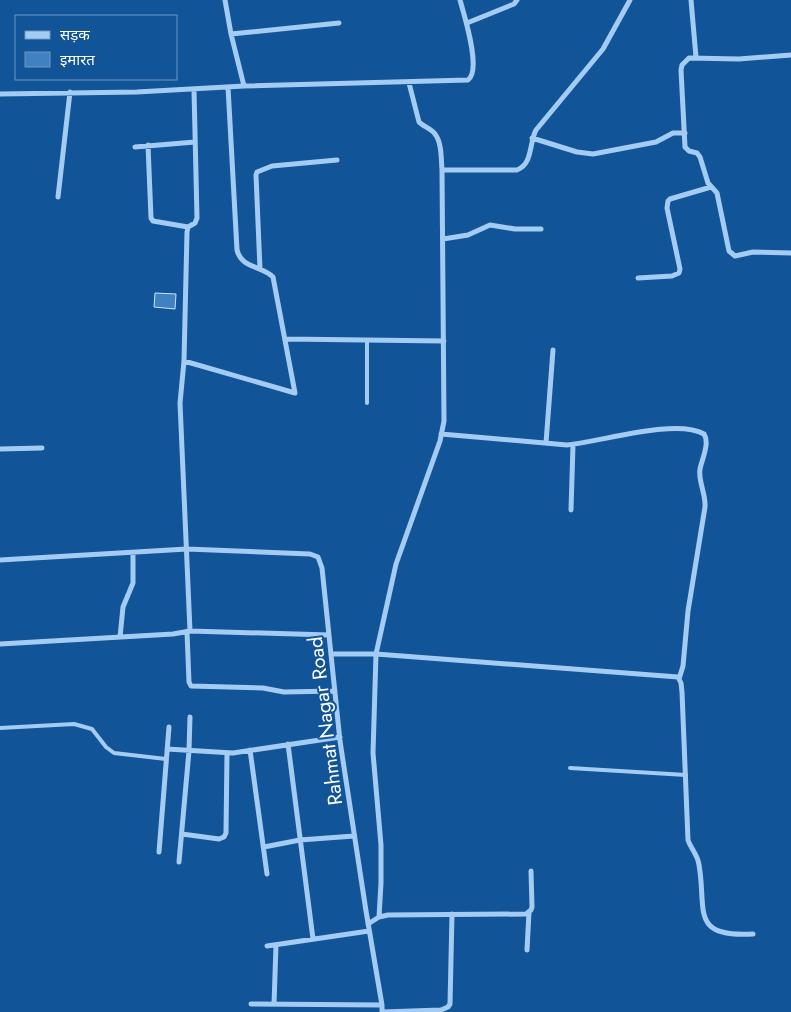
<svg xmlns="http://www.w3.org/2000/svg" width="791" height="1012" font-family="Jost,'Noto Sans Devanagari',sans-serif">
  <rect width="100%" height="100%" fill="#125498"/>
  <path fill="#3f81c1" stroke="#cce5fd" d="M 155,293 L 176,294 L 175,309 L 154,307 Z"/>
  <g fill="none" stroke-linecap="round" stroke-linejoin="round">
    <path stroke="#a4ccf3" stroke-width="4" d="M 367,403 L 367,340
      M 0,728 L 74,724 L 92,729 L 106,747 L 114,753 L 166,759
      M 570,768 L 686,775"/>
    <path stroke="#a4ccf3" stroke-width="5" d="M 225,0 L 231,34
      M 691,0 L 696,57
      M 467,23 L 514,4 L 517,0
      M 791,55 L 739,59 L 689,58 L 682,65 L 681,70 L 685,147 L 689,151 L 697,153 L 700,157 L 708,183 L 717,193 L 729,251 L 735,256 L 753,252 L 791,253
      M 409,83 L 419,122 C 424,127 432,129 435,134 C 442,143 441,159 442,170 L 517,170 C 533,164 529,143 536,130 L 603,49 L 630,0
      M 244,86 L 231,34 L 339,23
      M 0,94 L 137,92 L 244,86 L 468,80 C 482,70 464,15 460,0
      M 532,138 L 577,152 L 593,154 L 656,142 L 673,133 L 685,133
      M 148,145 L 151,218 L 153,221 L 188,227
      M 135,147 L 195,142
      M 58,197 L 70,92
      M 443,239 L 468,235 L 490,225 L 515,229 L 541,229
      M 260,269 L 256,175 L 257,172 L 272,166 L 337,160
      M 638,278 L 672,276 L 679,273 L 680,269 L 667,208 L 668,201 L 670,199 L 711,187
      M 286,339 L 444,341
      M 184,361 L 295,393 L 273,277 C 261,265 242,269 237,250 L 228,87
      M 441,434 L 567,445 C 601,442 675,418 704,434 C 710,443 702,459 700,469 C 698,482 706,493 705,507 L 688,611 L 683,666 L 679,679
      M 546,443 L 553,350
      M 0,449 L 42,448
      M 571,510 L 573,445
      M 0,560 L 187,549 L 310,554 L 318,557 L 322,568 L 340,741 L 366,911 L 382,1005 L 382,1012
      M 190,631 L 329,635
      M 187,632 L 189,682 L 191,686 L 263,688 L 284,692 L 335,691
      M 120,637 L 123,607 L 133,583 L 133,553
      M 0,644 L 173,634 L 190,631 L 180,403 L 184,361 L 187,232 L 188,227 L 195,223 L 197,218 L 194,90
      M 331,654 L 376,654 L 678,677 L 681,683 L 682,692 L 688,840 C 691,849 698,855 699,865 C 707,909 689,938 753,934
      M 288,744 L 313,939
      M 167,749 L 233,753 L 340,737
      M 250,750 L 267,874
      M 182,834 L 219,839 L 224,837 L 226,833 L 227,753
      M 264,847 L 300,840 L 354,836
      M 159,852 L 169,727
      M 179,862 L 189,751 L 190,717
      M 379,917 L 381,883 L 381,845 L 373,753 L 376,654 L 396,564 L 440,441 L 444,421 L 442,170
      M 368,924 L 379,917 L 388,915 L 526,914 L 531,910 L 532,907 L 531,871
      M 267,946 L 369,931
      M 527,950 L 529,912
      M 251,1004 L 382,1005
      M 274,1004 L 276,945
      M 382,1012 L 441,1010 L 448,1007 L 450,1004 L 452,914"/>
  </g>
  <g text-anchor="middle" stroke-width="4" stroke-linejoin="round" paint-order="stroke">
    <g font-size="20" fill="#fff" stroke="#125498">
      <text transform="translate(325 721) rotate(-97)" y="7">Rahmat Nagar Road</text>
    </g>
  </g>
  <rect x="15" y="15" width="162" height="65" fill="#125498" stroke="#7198c1"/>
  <rect x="25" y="31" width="25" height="8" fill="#a4ccf3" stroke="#7198c1"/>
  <text x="60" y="40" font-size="15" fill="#ffffff">सड़क</text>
  <rect x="25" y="52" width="25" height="15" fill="#3f81c1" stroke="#7198c1"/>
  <text x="60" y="65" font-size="15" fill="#ffffff">इमारत</text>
</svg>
